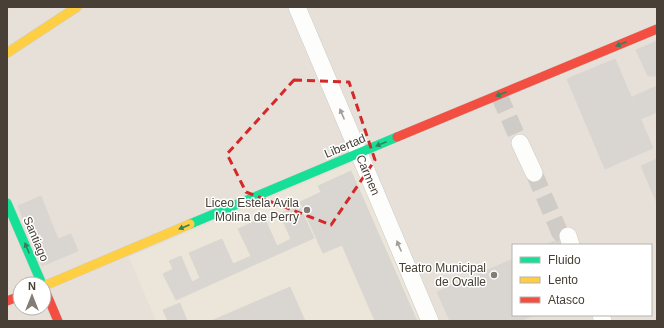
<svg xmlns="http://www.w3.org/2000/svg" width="664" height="328" font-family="Arial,sans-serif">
  <rect width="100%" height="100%" fill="#f1efeb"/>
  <path fill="#e6e0d8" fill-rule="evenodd" d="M 7,7 L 657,7 L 657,321 L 7,321 ZM 513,245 L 651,245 L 651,315 L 513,315 ZM 20,284 L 44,284 L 44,308 L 20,308 Z"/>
  <path fill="#ece6da" d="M 354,162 L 419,321 L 156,321 L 129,257 Z"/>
  <path fill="#d9d6d2" stroke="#dad6d0" d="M 657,41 L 657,79 L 656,76 L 648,76 L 636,50 Z
    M 615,59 L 653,148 L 605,169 L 567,79 Z
    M 657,86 L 657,112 L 641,119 L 632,97 Z
    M 657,159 L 657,203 L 641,166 Z
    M 351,171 L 417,321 L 375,321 L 342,245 L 323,253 L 300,202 L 321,192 L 318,186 Z
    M 41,196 L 58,239 L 71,234 L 78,251 L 42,266 L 18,206 Z
    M 299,205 L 314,238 L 176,300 L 163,274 L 173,269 L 169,261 L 181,256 L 192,282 L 200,278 L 189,253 L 222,239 L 233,264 L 251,256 L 238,229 L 264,217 L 277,246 L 291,239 L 280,214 Z
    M 562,238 L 565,245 L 545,245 Z
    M 513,259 L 513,315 L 534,315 L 520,321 L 450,321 L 437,292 Z
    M 290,287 L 305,321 L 211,321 Z
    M 180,303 L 187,321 L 168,321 L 163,310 Z"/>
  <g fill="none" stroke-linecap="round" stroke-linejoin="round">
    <path stroke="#cfccc7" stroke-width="17" stroke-dasharray="17 8" stroke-linecap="butt" d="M 499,95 L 520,143
      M 534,173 L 560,233 L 568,236"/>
    <g stroke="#cfcdc8" stroke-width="18">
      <path id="street" d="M 297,7 L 430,321
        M 520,143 L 534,173
        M 568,236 L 571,245
        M 601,315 L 603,321"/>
    </g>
    <g stroke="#d1ccc2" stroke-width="10">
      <path id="fast" d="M 7,203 L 42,284
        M 190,224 L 397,137"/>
    </g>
    <g stroke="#d1ccc2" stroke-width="10">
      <path id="slow" d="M 7,53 L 77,7
        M 44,286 L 190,224"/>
    </g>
    <g stroke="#d1ccc2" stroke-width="10">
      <path id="jam" d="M 397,137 L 657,29
        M 44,288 L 58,321
        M 7,301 L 20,296"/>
    </g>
    <use href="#street" stroke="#fdfdfc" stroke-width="17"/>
    <use href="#fast" stroke="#16e098" stroke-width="9"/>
    <use href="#slow" stroke="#ffcf43" stroke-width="9"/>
    <use href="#jam" stroke="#f24e42" stroke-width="9"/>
  </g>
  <defs><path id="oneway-solid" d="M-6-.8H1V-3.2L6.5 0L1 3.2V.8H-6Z"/></defs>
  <g fill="#34805d">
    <use href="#oneway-solid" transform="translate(621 44) rotate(158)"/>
    <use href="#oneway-solid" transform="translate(501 94) rotate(157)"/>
    <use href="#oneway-solid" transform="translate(381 144) rotate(158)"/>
    <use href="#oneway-solid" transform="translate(184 227) rotate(157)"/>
    <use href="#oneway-solid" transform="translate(27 248) rotate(-113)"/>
  </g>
  <g fill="#a29e99">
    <use href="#oneway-solid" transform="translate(342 114) rotate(-113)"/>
    <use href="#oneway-solid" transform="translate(399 246) rotate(-113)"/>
  </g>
  <path fill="none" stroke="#d62828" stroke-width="3" stroke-dasharray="8 5" stroke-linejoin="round" d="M 294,80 L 349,82 L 375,160 L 331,225 L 246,192 L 227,154 Z"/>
  <g fill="#837d75" stroke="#fff" stroke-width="1.5">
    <circle cx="307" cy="210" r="4"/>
    <circle cx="494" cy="275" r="4"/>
  </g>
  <g text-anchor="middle" stroke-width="3" stroke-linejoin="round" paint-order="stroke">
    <g font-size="12" fill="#484036" stroke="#fff">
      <text transform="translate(345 146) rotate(-23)" y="4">Libertad</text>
      <text transform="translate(368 175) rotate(67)" y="4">Carmen</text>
      <text transform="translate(36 239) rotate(67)" y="4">Santiago</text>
    </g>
    <g font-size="12" fill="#484036" stroke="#fff" text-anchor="end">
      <text x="299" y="207">Liceo Estela Avila<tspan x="299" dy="14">Molina de Perry</tspan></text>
      <text x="486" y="272">Teatro Municipal<tspan x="486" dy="14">de Ovalle</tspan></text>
    </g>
  </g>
  <rect width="664" height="328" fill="none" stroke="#484036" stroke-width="16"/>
  <rect x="512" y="244" width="140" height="72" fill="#ffffff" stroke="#b6b3af"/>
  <rect x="520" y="257" width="20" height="6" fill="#16e098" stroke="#b6b3af"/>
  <text x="548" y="264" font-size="12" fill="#484036">Fluido</text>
  <rect x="520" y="277" width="20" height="6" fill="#ffcf43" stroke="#b6b3af"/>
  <text x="548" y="284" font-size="12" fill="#484036">Lento</text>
  <rect x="520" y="297" width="20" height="6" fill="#f24e42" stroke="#b6b3af"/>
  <text x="548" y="304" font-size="12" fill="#484036">Atasco</text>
  <g transform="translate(32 296)"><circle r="19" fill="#ffffff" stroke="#b6b3af"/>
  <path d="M0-3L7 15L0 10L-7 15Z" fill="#837d75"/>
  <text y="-6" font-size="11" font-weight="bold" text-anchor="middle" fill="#484036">N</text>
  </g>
</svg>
